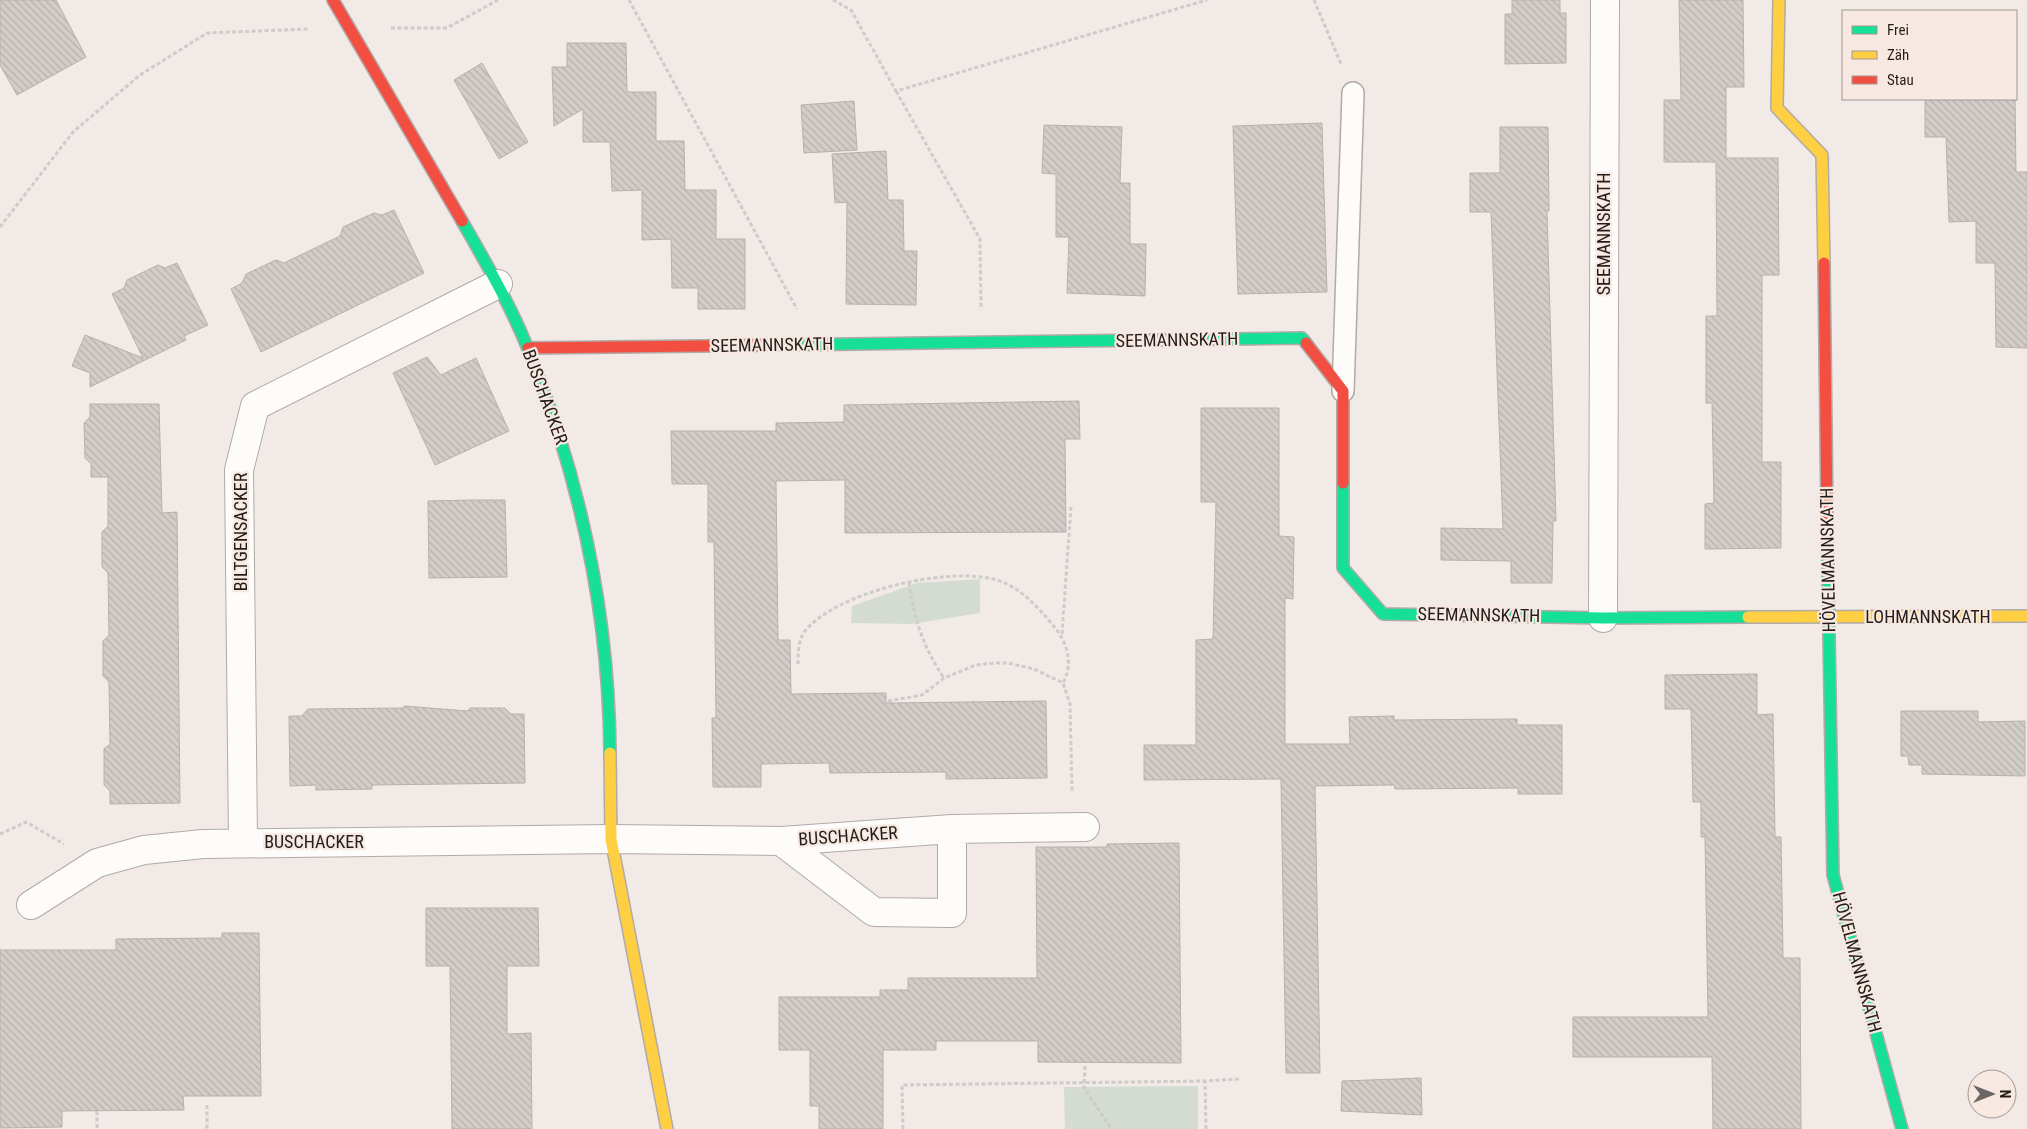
<svg xmlns="http://www.w3.org/2000/svg" width="2027" height="1129" font-family="'Roboto Condensed',sans-serif">
  <defs>
    <pattern id="building-back-hatch" width="6" height="6" patternUnits="userSpaceOnUse" patternTransform="scale(1.25)"><rect width="6" height="6" fill="#d3cdc9"/><path d="M-1 5l2 2M0 0l6 6M5-1l2 2" fill="none" stroke="#b5b0ac"/></pattern>
  </defs>
  <rect width="100%" height="100%" fill="#f2eae6"/>
  <path fill="#d4dcd2" d="M 980,579 L 980,613 L 911,624 L 851,623 L 852,606 L 917,583 Z
    M 1198,1086 L 1198,1129 L 1065,1129 L 1064,1087 Z"/>
  <path fill="url(#building-back-hatch)" stroke="#b6b1ad" d="M 0,0 L 56,0 L 86,57 L 17,95 L 0,65 Z
    M 1512,0 L 1560,0 L 1560,13 L 1566,13 L 1566,63 L 1505,64 L 1505,14 L 1512,14 Z
    M 1679,0 L 1743,0 L 1744,87 L 1726,87 L 1726,158 L 1778,158 L 1779,275 L 1762,275 L 1762,462 L 1781,462 L 1781,548 L 1705,549 L 1705,504 L 1714,503 L 1712,403 L 1706,403 L 1706,316 L 1717,316 L 1716,162 L 1664,162 L 1664,100 L 1681,100 Z
    M 567,43 L 626,43 L 627,92 L 656,92 L 656,141 L 684,141 L 685,190 L 716,190 L 716,239 L 745,239 L 745,309 L 698,309 L 698,288 L 672,288 L 671,239 L 642,240 L 642,190 L 612,191 L 610,142 L 583,142 L 583,109 L 554,126 L 552,67 L 567,67 Z
    M 482,63 L 528,142 L 499,159 L 454,80 Z
    M 1925,99 L 2015,99 L 2016,172 L 2027,172 L 2027,348 L 1996,347 L 1995,263 L 1976,263 L 1976,221 L 1949,222 L 1946,137 L 1925,137 Z
    M 854,101 L 857,150 L 804,153 L 801,105 Z
    M 1322,123 L 1327,292 L 1238,294 L 1233,126 Z
    M 1044,125 L 1122,127 L 1120,183 L 1130,183 L 1130,244 L 1146,244 L 1145,296 L 1067,293 L 1069,237 L 1056,237 L 1056,174 L 1042,173 Z
    M 1500,127 L 1548,127 L 1549,211 L 1547,211 L 1556,521 L 1553,521 L 1552,583 L 1511,583 L 1511,561 L 1441,560 L 1441,528 L 1503,529 L 1491,212 L 1470,212 L 1470,173 L 1500,173 Z
    M 886,151 L 888,200 L 903,200 L 904,251 L 917,251 L 916,305 L 846,304 L 847,202 L 835,203 L 832,154 Z
    M 394,210 L 424,273 L 261,352 L 231,289 L 242,283 L 246,274 L 276,260 L 284,263 L 340,236 L 343,227 L 374,213 L 382,215 Z
    M 177,263 L 208,325 L 184,336 L 186,340 L 90,387 L 90,373 L 72,366 L 85,335 L 143,358 L 112,294 L 124,288 L 127,280 L 158,265 L 165,268 Z
    M 427,357 L 441,375 L 476,358 L 509,431 L 435,465 L 393,373 Z
    M 1079,401 L 1080,439 L 1065,439 L 1066,532 L 845,533 L 845,480 L 776,481 L 778,640 L 790,640 L 791,694 L 886,693 L 886,703 L 1046,701 L 1047,778 L 946,779 L 946,772 L 830,773 L 829,763 L 761,764 L 761,787 L 713,787 L 712,718 L 716,718 L 714,542 L 708,542 L 708,484 L 672,484 L 671,431 L 776,431 L 776,423 L 844,422 L 844,405 Z
    M 90,404 L 159,404 L 162,513 L 177,512 L 180,803 L 110,804 L 110,791 L 104,785 L 104,749 L 110,744 L 109,682 L 103,676 L 103,641 L 109,635 L 108,573 L 102,567 L 102,532 L 108,526 L 108,477 L 91,477 L 91,464 L 85,458 L 84,423 L 90,417 Z
    M 1201,408 L 1279,408 L 1279,536 L 1294,537 L 1293,599 L 1285,598 L 1285,744 L 1350,744 L 1349,717 L 1394,716 L 1394,720 L 1517,719 L 1517,725 L 1562,725 L 1562,794 L 1518,794 L 1518,788 L 1395,789 L 1394,785 L 1315,786 L 1320,1073 L 1286,1073 L 1281,779 L 1144,780 L 1144,745 L 1196,745 L 1196,640 L 1213,639 L 1216,502 L 1201,502 Z
    M 474,500 L 505,500 L 507,577 L 429,578 L 428,501 Z
    M 1757,674 L 1757,715 L 1773,714 L 1775,837 L 1781,837 L 1783,958 L 1800,958 L 1801,1129 L 1713,1129 L 1712,1057 L 1573,1057 L 1573,1017 L 1708,1017 L 1705,837 L 1701,837 L 1701,802 L 1693,802 L 1691,709 L 1665,709 L 1665,675 Z
    M 404,706 L 468,711 L 470,708 L 505,708 L 511,714 L 524,714 L 525,783 L 372,785 L 372,789 L 316,790 L 316,785 L 290,786 L 289,716 L 302,716 L 308,709 L 404,708 Z
    M 1901,711 L 1978,711 L 1978,722 L 2025,721 L 2025,776 L 1922,774 L 1922,765 L 1909,765 L 1908,756 L 1901,756 Z
    M 1179,843 L 1181,1063 L 1038,1062 L 1038,1041 L 936,1041 L 936,1050 L 883,1050 L 883,1129 L 819,1129 L 819,1106 L 810,1106 L 810,1050 L 779,1050 L 779,997 L 880,997 L 880,990 L 908,990 L 908,978 L 1037,978 L 1036,847 L 1107,847 L 1107,844 Z
    M 426,908 L 538,908 L 539,966 L 507,966 L 507,1034 L 531,1033 L 532,1129 L 452,1129 L 450,966 L 426,966 Z
    M 222,933 L 259,933 L 261,1096 L 183,1096 L 184,1110 L 62,1111 L 62,1127 L 0,1128 L 0,950 L 116,950 L 116,939 L 222,938 Z
    M 1421,1078 L 1422,1115 L 1341,1111 L 1342,1081 Z"/>
  <g fill="none" stroke-linecap="round" stroke-linejoin="round">
    <g stroke="#b1aaa7" stroke-width="24">
      <path id="lane" d="M 1343,391 L 1353,93"/>
    </g>
    <g stroke="#b1aaa7" stroke-width="30">
      <path id="street" d="M 1603,618 L 1605,0
        M 781,841 L 874,912 L 952,913 L 952,829
        M 243,842 L 239,470 L 255,406 L 498,284
        M 31,905 L 97,863 L 144,850 L 203,844 L 611,839 L 781,841 L 952,829 L 1085,827"/>
    </g>
    <g stroke="#b1aaa7" stroke-width="14">
      <path id="fast" d="M 462,221 C 486,263 510,304 528,349 C 580,478 609,614 610,753
        M 780,345 L 1302,338 L 1306,343
        M 1343,483 L 1343,568 L 1383,614 L 1603,618 L 1748,617
        M 1827,514 L 1833,875 L 1902,1129"/>
    </g>
    <g stroke="#b1aaa7" stroke-width="14">
      <path id="slow" d="M 1779,0 L 1777,108 L 1822,155 L 1824,263
        M 1748,617 L 2027,616
        M 610,753 L 611,839 L 667,1129"/>
    </g>
    <g stroke="#b1aaa7" stroke-width="14">
      <path id="jam" d="M 333,0 L 462,221
        M 1824,263 L 1827,514
        M 1306,343 L 1343,391 L 1343,483
        M 528,348 L 780,345"/>
    </g>
    <path stroke="#cecbca" stroke-width="3" stroke-dasharray="4 2.5" stroke-linecap="butt" d="M 629,0 L 797,309
      M 833,0 L 851,10 L 896,91 L 1207,0
      M 1314,0 L 1341,64
      M 391,28 L 447,28 L 498,0
      M 896,91 L 980,239 L 981,309
      M 0,227 L 73,132 L 140,75 L 207,33 L 310,29
      M 909,582 C 914,619 923,647 944,678
      M 1062,634 L 1071,507
      M 798,664 C 798,654 798,640 805,631 C 837,592 944,567 993,579 C 1018,585 1036,605 1052,624 C 1067,641 1074,663 1063,683
      M 888,701 L 922,695 L 944,678 L 976,665 L 995,663 L 1008,663 L 1034,669 L 1063,683 L 1070,704 L 1072,791
      M 0,834 L 26,822 L 64,844
      M 1085,1066 L 1084,1087 L 1111,1129
      M 207,1105 L 207,1129
      M 97,1111 L 97,1129
      M 903,1129 L 902,1085 L 1205,1081
      M 1206,1129 L 1205,1081 L 1239,1079"/>
    <use href="#lane" stroke="#fdfcfb" stroke-width="21"/>
    <use href="#street" stroke="#fdfcfb" stroke-width="28"/>
    <use href="#fast" stroke="#16e098" stroke-width="11"/>
    <use href="#slow" stroke="#ffcf43" stroke-width="11"/>
    <use href="#jam" stroke="#f24e42" stroke-width="11"/>
  </g>
  <g text-anchor="middle" stroke-width="4.5" stroke-linejoin="round" paint-order="stroke">
    <g font-size="18" fill="#231e1c" stroke="#f7e8e1">
      <text transform="translate(1604 234) rotate(-90)" y="6">SEEMANNSKATH</text>
      <text transform="translate(1177 340) rotate(-1)" y="6">SEEMANNSKATH</text>
      <text transform="translate(772 345) rotate(-1)" y="6">SEEMANNSKATH</text>
      <text transform="translate(545 397) rotate(70)" y="6">BUSCHACKER</text>
      <text transform="translate(241 532) rotate(-90)" y="6">BILTGENSACKER</text>
      <text transform="translate(1828 560) rotate(-91)" y="6">HÖVELMANNSKATH</text>
      <text transform="translate(1479 615) rotate(1)" y="6">SEEMANNSKATH</text>
      <text x="1928" y="623">LOHMANNSKATH</text>
      <text transform="translate(848 836) rotate(-4)" y="6">BUSCHACKER</text>
      <text x="314" y="848">BUSCHACKER</text>
      <text transform="translate(1857 962) rotate(75)" y="6">HÖVELMANNSKATH</text>
    </g>
  </g>
  <rect x="1842" y="10" width="175" height="90" fill="#f7e8e1" stroke="#a29792"/>
  <rect x="1852" y="26" width="25" height="8" fill="#16e098" stroke="#a29792"/>
  <text x="1887" y="35" font-size="15" fill="#231e1c">Frei</text>
  <rect x="1852" y="51" width="25" height="8" fill="#ffcf43" stroke="#a29792"/>
  <text x="1887" y="60" font-size="15" fill="#231e1c">Zäh</text>
  <rect x="1852" y="76" width="25" height="8" fill="#f24e42" stroke="#a29792"/>
  <text x="1887" y="85" font-size="15" fill="#231e1c">Stau</text>
  <g transform="translate(1992 1094) rotate(90)"><circle r="24" fill="#f7e8e1" stroke="#a29792"/>
  <path d="M0-4L9 19L0 12L-9 19Z" fill="#6b6563"/>
  <text y="-8" font-size="14" font-weight="bold" text-anchor="middle" fill="#231e1c">N</text>
  </g>
</svg>
